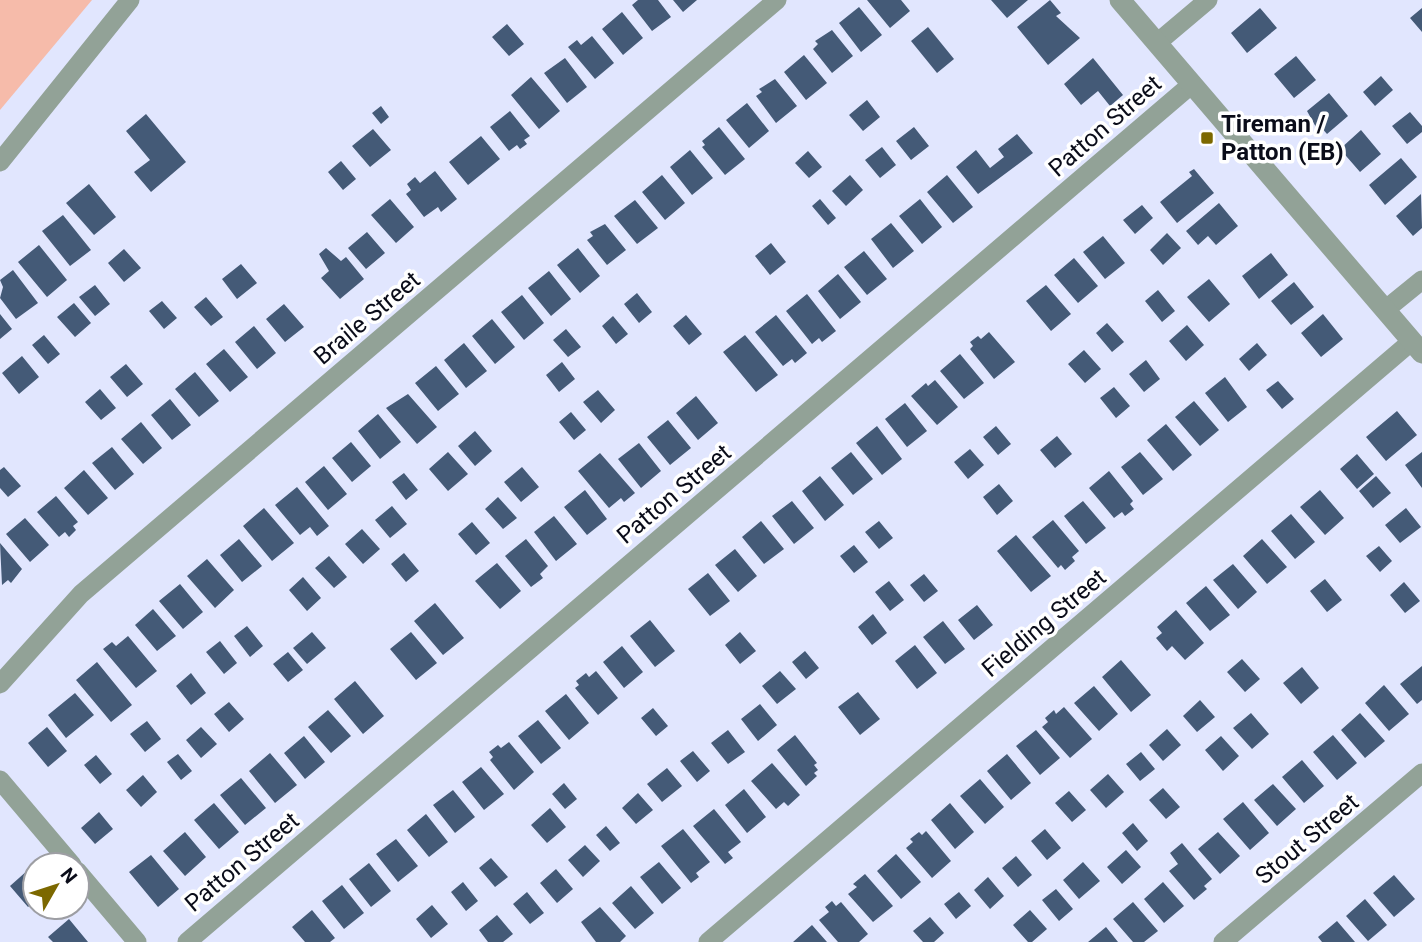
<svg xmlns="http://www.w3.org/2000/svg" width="1422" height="942" font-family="Roboto,sans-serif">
  <rect width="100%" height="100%" fill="#e1e6fe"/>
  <path fill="#f6bbaa" d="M 0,0 L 92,0 L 0,110 Z"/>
  <path fill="#445a77" d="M 638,0 L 658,0 L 671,17 L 652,31 L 632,5 Z
    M 673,0 L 697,0 L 683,12 Z
    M 867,0 L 901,0 L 910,11 L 890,28 Z
    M 991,0 L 1028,0 L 1007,18 Z
    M 1050,0 L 1061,13 L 1056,16 L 1080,38 L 1048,65 L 1017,27 Z
    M 859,7 L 882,35 L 861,52 L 839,23 Z
    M 1260,8 L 1277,28 L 1247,53 L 1231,33 Z
    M 1422,8 L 1422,32 L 1410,18 Z
    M 622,12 L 643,38 L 623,55 L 602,29 Z
    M 507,24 L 524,44 L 509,56 L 492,37 Z
    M 928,27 L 954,59 L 937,73 L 911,41 Z
    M 832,30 L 853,56 L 832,73 L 813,49 L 818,44 L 815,41 Z
    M 592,36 L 614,63 L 595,79 L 568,47 L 577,40 L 581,45 Z
    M 804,55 L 827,83 L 806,100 L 784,72 Z
    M 1296,56 L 1316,80 L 1294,98 L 1274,74 Z
    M 565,58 L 587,87 L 567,103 L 544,73 Z
    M 1093,58 L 1123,95 L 1110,106 L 1098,91 L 1081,105 L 1064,84 Z
    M 1381,76 L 1393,90 L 1375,106 L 1363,92 Z
    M 531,77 L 560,111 L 539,129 L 511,95 Z
    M 775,79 L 797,106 L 776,123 L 756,96 L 762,92 L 759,89 Z
    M 1329,93 L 1348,116 L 1327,134 L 1320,126 L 1317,129 L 1307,111 Z
    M 867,100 L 880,117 L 863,131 L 849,115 Z
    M 747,103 L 769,131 L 749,148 L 726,120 Z
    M 381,106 L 389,117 L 381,124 L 372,113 Z
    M 510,111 L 530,136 L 524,140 L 527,144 L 520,149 L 517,145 L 509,151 L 490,127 Z
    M 1410,112 L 1422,126 L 1422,132 L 1407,144 L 1392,126 Z
    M 146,114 L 186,162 L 151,192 L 134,172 L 150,160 L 126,131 Z
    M 719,127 L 745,159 L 725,175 L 702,147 L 705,145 L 702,141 Z
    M 914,127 L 929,146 L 911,160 L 896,141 Z
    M 373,129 L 391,150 L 370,167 L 352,146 Z
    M 1361,130 L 1381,154 L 1360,172 L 1340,149 Z
    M 1017,134 L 1033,153 L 978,194 L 956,167 L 976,150 L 990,168 L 1004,157 L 998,149 Z
    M 481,136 L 500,159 L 468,185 L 449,162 Z
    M 882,147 L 896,165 L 880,178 L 865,160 Z
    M 690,150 L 713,178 L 692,195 L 670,167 Z
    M 808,151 L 822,167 L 809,178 L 795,163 Z
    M 1401,158 L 1417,177 L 1385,205 L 1369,185 Z
    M 341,161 L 356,179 L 343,190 L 328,172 Z
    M 1194,169 L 1214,193 L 1177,223 L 1160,202 L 1192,176 L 1189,172 Z
    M 435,171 L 457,199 L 441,212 L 438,207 L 424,217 L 406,194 L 411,190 L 407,184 L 415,177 L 420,183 Z
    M 662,175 L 685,203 L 665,220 L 642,192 Z
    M 850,175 L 863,190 L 846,206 L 832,191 Z
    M 947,175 L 973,207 L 953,223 L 927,192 Z
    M 89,184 L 116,217 L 94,235 L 66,203 Z
    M 1421,194 L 1422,228 L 1413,236 L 1396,216 Z
    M 390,199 L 414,227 L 396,243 L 371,215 Z
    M 820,199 L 836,218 L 828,225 L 812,206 Z
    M 920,199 L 942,227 L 922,244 L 899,216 Z
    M 635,200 L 658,228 L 637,244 L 614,216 Z
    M 1219,203 L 1238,226 L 1216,245 L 1208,236 L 1198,245 L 1186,231 Z
    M 1142,205 L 1153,218 L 1135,234 L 1123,220 Z
    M 63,215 L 91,250 L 70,266 L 42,231 Z
    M 891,223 L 914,251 L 893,268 L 871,239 Z
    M 605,224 L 626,250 L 607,265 L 587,240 L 593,236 L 590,232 Z
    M 367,232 L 385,253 L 366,269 L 348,248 Z
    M 1167,233 L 1181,248 L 1163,265 L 1150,250 Z
    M 1103,236 L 1125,263 L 1105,279 L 1083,252 Z
    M 771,243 L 786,262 L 770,275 L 755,256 Z
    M 39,245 L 67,280 L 47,297 L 18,262 Z
    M 326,248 L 341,261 L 346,257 L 364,279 L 340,299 L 321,278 L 329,271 L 319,254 Z
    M 578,248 L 600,276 L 580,293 L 557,265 Z
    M 124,249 L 141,268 L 124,282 L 108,263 Z
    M 864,251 L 887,279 L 867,295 L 844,267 Z
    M 1271,253 L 1288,275 L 1259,299 L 1242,276 Z
    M 1074,258 L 1098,286 L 1078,303 L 1054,275 Z
    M 241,264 L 257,283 L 237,299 L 222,279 Z
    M 13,270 L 38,303 L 16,319 L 0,298 L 3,287 L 0,280 Z
    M 549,271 L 571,299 L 551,316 L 528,288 Z
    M 838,274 L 861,302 L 840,319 L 818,291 Z
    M 1209,279 L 1230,304 L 1209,322 L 1187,297 Z
    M 1294,282 L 1314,307 L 1291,325 L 1271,301 Z
    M 95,285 L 110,304 L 95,316 L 79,297 Z
    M 1046,285 L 1071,314 L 1051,331 L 1026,301 Z
    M 1158,290 L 1175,311 L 1162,322 L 1145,301 Z
    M 637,293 L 652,312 L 639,323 L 624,304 Z
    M 807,294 L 836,331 L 822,342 L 819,338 L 812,344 L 786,311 Z
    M 522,295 L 544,323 L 524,340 L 501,312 Z
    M 206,297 L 223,317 L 211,326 L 194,307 Z
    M 162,301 L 177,318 L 164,329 L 149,311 Z
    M 74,303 L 91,323 L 75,337 L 57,317 Z
    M 284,304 L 304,327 L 285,342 L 266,319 Z
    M 0,314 L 12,329 L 0,339 Z
    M 1323,314 L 1343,339 L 1321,357 L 1301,333 Z
    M 686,315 L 702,334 L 689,345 L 673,326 Z
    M 776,315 L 807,353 L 795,363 L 792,359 L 783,366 L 755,332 Z
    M 613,316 L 628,334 L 616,344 L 602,326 Z
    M 492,319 L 515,347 L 495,364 L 472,336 Z
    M 1107,323 L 1124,342 L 1112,352 L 1096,333 Z
    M 1187,325 L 1204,345 L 1186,361 L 1169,341 Z
    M 254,326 L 276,353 L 257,369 L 235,342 Z
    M 566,329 L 581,347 L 568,357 L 553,340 Z
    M 989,332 L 1015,362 L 994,379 L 970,349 L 973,346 L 970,342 L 978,336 L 981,339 Z
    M 44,335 L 60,354 L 48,364 L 32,345 Z
    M 745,335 L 778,375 L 756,392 L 723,352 Z
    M 464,343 L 487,371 L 466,388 L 444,360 Z
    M 1257,343 L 1267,355 L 1249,371 L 1239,359 Z
    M 224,349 L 248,377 L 230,392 L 206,364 Z
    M 1084,350 L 1101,369 L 1085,383 L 1068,364 Z
    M 960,354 L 984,383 L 964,399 L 940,371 Z
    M 22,356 L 39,377 L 19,394 L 2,373 Z
    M 1146,360 L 1160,379 L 1144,392 L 1129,374 Z
    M 562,362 L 575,379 L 559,392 L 546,375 Z
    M 126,364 L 143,384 L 127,397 L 110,377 Z
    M 436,366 L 459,394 L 438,411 L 415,383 Z
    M 195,372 L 219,401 L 199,417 L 175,389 Z
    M 1225,377 L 1247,407 L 1228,422 L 1205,393 Z
    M 935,380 L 958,407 L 937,425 L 911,396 L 926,383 L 928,386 Z
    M 1278,381 L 1294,399 L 1282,409 L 1266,390 Z
    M 1114,387 L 1130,406 L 1116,418 L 1100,398 Z
    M 100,389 L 116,408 L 101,420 L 85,402 Z
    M 598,390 L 615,410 L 601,423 L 583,402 Z
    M 408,394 L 437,427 L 417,444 L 386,408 Z
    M 696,396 L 718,423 L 698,440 L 676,413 Z
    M 170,399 L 191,425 L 172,440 L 151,415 Z
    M 1194,401 L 1219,430 L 1200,446 L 1175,417 Z
    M 905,403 L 927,431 L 907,447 L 885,419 Z
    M 1397,411 L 1417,435 L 1386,461 L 1366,437 Z
    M 571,412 L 586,430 L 574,440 L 559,422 Z
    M 378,414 L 401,442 L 380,459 L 358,431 Z
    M 668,420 L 691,448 L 670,465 L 647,437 Z
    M 141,422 L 162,448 L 143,464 L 121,439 Z
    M 1166,424 L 1192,455 L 1173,471 L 1147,440 Z
    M 877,426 L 902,459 L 882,475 L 856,443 Z
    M 996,426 L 1011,444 L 998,455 L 983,437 Z
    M 475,431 L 492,451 L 475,466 L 458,446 Z
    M 1057,436 L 1072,454 L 1055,468 L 1040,450 Z
    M 351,442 L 371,466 L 352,482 L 332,458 Z
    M 639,443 L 661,471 L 641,488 L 618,459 Z
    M 112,447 L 134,474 L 115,490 L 92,463 Z
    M 970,449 L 984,465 L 968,479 L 954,462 Z
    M 448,452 L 468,474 L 448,491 L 429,469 Z
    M 851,452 L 873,479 L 853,495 L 831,468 Z
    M 1140,452 L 1163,479 L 1143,495 L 1121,467 Z
    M 1422,452 L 1422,488 L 1405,465 Z
    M 600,453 L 635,493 L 624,502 L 621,498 L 609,508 L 578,471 Z
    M 1357,454 L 1374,474 L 1357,489 L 1340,469 Z
    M 324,466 L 347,494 L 328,510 L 305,482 Z
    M 4,467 L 21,486 L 8,497 L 0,488 L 0,470 Z
    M 522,467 L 539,487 L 521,502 L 504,482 Z
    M 84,470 L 108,498 L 88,515 L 64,488 Z
    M 1109,471 L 1133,501 L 1130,504 L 1134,509 L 1125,516 L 1122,512 L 1114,518 L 1089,488 Z
    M 404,473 L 418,490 L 406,500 L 392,482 Z
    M 820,476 L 844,505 L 825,521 L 802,491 Z
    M 1376,476 L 1391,493 L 1373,508 L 1359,491 Z
    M 999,484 L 1013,501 L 997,515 L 983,497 Z
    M 297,487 L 329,526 L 317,536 L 310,527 L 300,535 L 275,505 Z
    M 585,490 L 607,519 L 587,535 L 564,507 Z
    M 1320,490 L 1344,518 L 1325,535 L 1300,507 Z
    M 56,496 L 78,522 L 73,526 L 76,530 L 69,537 L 65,532 L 59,537 L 37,512 Z
    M 498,497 L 517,518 L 503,529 L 485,509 Z
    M 792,501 L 814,528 L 794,544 L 772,516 Z
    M 1083,501 L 1106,528 L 1086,544 L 1064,516 Z
    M 392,506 L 407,524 L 390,538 L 375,520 Z
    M 264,508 L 294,543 L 272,561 L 243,526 Z
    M 1406,508 L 1421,527 L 1400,543 L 1385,525 Z
    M 1291,514 L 1315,542 L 1295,559 L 1271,531 Z
    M 554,516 L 577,544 L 556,561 L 534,532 Z
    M 25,518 L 49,545 L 30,562 L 6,534 Z
    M 1053,520 L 1079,551 L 1072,557 L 1075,561 L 1065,570 L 1061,565 L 1058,568 L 1032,537 Z
    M 761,521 L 784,549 L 764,564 L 742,537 Z
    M 879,521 L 893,538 L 879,549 L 865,532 Z
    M 472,522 L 490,543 L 476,555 L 458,534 Z
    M 362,529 L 380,549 L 363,564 L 345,544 Z
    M 1016,535 L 1051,576 L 1031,592 L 997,551 Z
    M 239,539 L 262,566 L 242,582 L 220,555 Z
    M 526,539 L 548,566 L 540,574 L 543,578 L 531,587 L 505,556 Z
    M 1262,539 L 1287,567 L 1267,584 L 1243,556 Z
    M 0,543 L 22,569 L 11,583 L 8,580 L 2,585 Z
    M 854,545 L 868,562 L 854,573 L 840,556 Z
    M 1379,546 L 1392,561 L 1380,572 L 1366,556 Z
    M 735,549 L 757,576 L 738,592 L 715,565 Z
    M 404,553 L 419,571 L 406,582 L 391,564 Z
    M 329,556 L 347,577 L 334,588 L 315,568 Z
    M 207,559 L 234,590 L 215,608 L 187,576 Z
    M 497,563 L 521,591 L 500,609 L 475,581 Z
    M 1233,564 L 1257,592 L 1238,609 L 1213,580 Z
    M 708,573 L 730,601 L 710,616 L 688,589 Z
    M 924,574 L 938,591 L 924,602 L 910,585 Z
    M 303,577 L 321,598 L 307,611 L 289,590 Z
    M 1325,579 L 1342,600 L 1327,612 L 1310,591 Z
    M 889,581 L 904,600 L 890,611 L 875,592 Z
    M 1404,582 L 1420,601 L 1405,613 L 1390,595 Z
    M 180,584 L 203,612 L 183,629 L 159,601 Z
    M 1206,586 L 1230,615 L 1210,631 L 1186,603 Z
    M 435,603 L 464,638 L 443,655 L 414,621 Z
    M 977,605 L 993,625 L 974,640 L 958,620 Z
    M 153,609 L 176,636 L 157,651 L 135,625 Z
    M 1176,610 L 1204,643 L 1185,660 L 1172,646 L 1167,651 L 1156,638 L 1162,633 L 1157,627 Z
    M 873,614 L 887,633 L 872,645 L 858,627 Z
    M 650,620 L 675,651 L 655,667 L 630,636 Z
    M 943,621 L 965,649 L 945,664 L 923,637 Z
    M 247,626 L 263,646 L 250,657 L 234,636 Z
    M 312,632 L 326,648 L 307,664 L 293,648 Z
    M 411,632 L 437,663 L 416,680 L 390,649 Z
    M 740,632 L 756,651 L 740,664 L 725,645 Z
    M 128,636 L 157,671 L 136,688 L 103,649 L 112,642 L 116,646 Z
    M 220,641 L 237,663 L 224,674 L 206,652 Z
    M 915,645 L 937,673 L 917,689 L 895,661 Z
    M 622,646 L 643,672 L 624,688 L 603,662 Z
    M 805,651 L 819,668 L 806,679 L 792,662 Z
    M 288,652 L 303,670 L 288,682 L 273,664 Z
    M 1242,659 L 1260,679 L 1245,692 L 1227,672 Z
    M 1121,660 L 1151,695 L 1131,712 L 1102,677 Z
    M 97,662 L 132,705 L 111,722 L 76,680 Z
    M 1422,666 L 1422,700 L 1417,704 L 1400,684 Z
    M 1302,667 L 1319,688 L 1301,704 L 1283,683 Z
    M 596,671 L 618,698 L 598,715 L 575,688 L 579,685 L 576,681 L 586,673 L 589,677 Z
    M 780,671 L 796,689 L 777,704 L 762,686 Z
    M 191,673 L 206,693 L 191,705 L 176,686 Z
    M 355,681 L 384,716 L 363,734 L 334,699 Z
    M 1384,685 L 1409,714 L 1389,731 L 1365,703 Z
    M 1094,686 L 1118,714 L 1099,731 L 1074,703 Z
    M 858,692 L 880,719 L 860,735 L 838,707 Z
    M 75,693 L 94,715 L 66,738 L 48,715 Z
    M 566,694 L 589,723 L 569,740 L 545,711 Z
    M 1200,700 L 1215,717 L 1197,732 L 1183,716 Z
    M 229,702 L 244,719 L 229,732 L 214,714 Z
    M 760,704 L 777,725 L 758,741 L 741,719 Z
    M 1064,707 L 1092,739 L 1070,758 L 1042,727 L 1048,722 L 1045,718 L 1054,710 L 1056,714 Z
    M 653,708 L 668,726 L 656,736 L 641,718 Z
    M 328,710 L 351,736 L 331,753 L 308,727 Z
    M 1251,713 L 1269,734 L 1252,749 L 1233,728 Z
    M 1360,713 L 1385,741 L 1365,758 L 1341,730 Z
    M 538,720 L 561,748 L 541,764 L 518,736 Z
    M 147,721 L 161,739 L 145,752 L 130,734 Z
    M 47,727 L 67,751 L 48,767 L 28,743 Z
    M 201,727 L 217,744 L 201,758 L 186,740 Z
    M 1167,729 L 1181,745 L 1163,761 L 1149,745 Z
    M 728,730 L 745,752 L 728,764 L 711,743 Z
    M 1036,730 L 1060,758 L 1040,775 L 1016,746 Z
    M 795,735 L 817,763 L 814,765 L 818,770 L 814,773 L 817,776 L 806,786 L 777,750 Z
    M 1333,735 L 1357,763 L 1337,780 L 1313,752 Z
    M 304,736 L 325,762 L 305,779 L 284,753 Z
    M 1221,736 L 1239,756 L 1223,771 L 1205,750 Z
    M 509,742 L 534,772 L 514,790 L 490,760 L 493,757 L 489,752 L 498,745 L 501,748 Z
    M 693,751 L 710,771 L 697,782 L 680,761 Z
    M 1141,752 L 1155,769 L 1140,781 L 1126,764 Z
    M 270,753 L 297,785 L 275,803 L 249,771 Z
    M 178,754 L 192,771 L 181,780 L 167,762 Z
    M 1007,754 L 1031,783 L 1011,800 L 987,771 Z
    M 96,755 L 112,774 L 100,784 L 84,765 Z
    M 1302,760 L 1324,786 L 1304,803 L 1282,777 Z
    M 772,763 L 800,795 L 788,806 L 784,802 L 776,809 L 751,781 Z
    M 481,767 L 504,794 L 484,810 L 462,782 Z
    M 667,768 L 682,786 L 662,802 L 647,784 Z
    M 1108,774 L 1124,792 L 1106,808 L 1090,790 Z
    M 143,775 L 157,792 L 141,807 L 126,790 Z
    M 241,778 L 266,808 L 245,825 L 220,795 Z
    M 980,779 L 1004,807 L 985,824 L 960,796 Z
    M 564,783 L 577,799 L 565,809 L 552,794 Z
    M 1273,784 L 1296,809 L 1277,826 L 1254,800 Z
    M 1163,788 L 1180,807 L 1166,819 L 1149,800 Z
    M 744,789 L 766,817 L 747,833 L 725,805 Z
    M 453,790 L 475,817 L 455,833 L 433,805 Z
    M 1069,791 L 1086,810 L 1072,822 L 1055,803 Z
    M 638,793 L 653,810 L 636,824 L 622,808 Z
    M 1243,802 L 1269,833 L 1250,850 L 1223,819 Z
    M 214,803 L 239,832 L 219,849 L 194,820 Z
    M 950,803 L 974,832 L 955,849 L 931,820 Z
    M 550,808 L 566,827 L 547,843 L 531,825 Z
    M 714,809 L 741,842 L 728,852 L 733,858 L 725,864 L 693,826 Z
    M 99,812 L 113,829 L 95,844 L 81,828 Z
    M 426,814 L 448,842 L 429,857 L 407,830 Z
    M 1133,823 L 1148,841 L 1137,851 L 1122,833 Z
    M 606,826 L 620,843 L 610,851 L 596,835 Z
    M 683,829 L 710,862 L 696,873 L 699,877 L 691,883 L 661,846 Z
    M 1045,829 L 1061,848 L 1047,860 L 1031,841 Z
    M 926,831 L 951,861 L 932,878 L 906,848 L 913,842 L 910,839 L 919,832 L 922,835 Z
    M 185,832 L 206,857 L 185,876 L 163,851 Z
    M 1218,832 L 1240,856 L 1220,874 L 1198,849 Z
    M 396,839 L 418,866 L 398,882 L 376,854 Z
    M 1182,843 L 1212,879 L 1204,886 L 1207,889 L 1194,900 L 1169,871 L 1178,864 L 1170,853 Z
    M 585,845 L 600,861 L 583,877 L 568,860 Z
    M 1126,850 L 1141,867 L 1122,884 L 1107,867 Z
    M 896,854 L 921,882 L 901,899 L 877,871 Z
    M 151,855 L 179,889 L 158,907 L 129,872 Z
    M 1016,856 L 1032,875 L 1018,887 L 1002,868 Z
    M 491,858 L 508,877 L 495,887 L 479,868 Z
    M 659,862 L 681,888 L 662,904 L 640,877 Z
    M 1083,862 L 1100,881 L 1079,899 L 1063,880 Z
    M 369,863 L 391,891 L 371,907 L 349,879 Z
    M 556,869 L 573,889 L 557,903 L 540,883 Z
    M 28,870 L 35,879 L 35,901 L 28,907 L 10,886 Z
    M 865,874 L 893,906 L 873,922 L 848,894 L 857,887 L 853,884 Z
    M 1394,875 L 1415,899 L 1394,917 L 1373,893 Z
    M 988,877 L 1004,896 L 990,909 L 974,890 Z
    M 463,882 L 478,901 L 466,911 L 451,892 Z
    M 1163,882 L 1184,906 L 1164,923 L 1144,899 Z
    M 342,885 L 364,913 L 344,929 L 322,901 Z
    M 631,886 L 654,913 L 635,929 L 612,903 Z
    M 1056,889 L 1073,909 L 1059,921 L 1042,900 Z
    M 527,892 L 544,913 L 530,924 L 513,904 Z
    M 959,892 L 971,906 L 956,919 L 944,904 Z
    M 1365,899 L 1387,925 L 1368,941 L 1346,916 Z
    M 832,901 L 836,906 L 841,902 L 868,934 L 859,942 L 838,942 L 819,920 L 829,912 L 825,907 Z
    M 1133,902 L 1158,931 L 1144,942 L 1133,942 L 1113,919 Z
    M 432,905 L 448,924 L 431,938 L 416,919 Z
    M 600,907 L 626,936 L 620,942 L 596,942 L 581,922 Z
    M 312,910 L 335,938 L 330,942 L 305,942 L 292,927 Z
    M 1030,910 L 1047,929 L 1032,942 L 1028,942 L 1013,925 Z
    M 497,915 L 513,934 L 503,942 L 488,942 L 479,930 Z
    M 930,917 L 944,933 L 934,942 L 923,942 L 913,931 Z
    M 69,919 L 88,942 L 53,942 L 48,937 Z
    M 1337,921 L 1355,942 L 1322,942 L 1318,937 Z
    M 812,925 L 827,942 L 793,942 Z
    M 1106,927 L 1118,942 L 1088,942 Z"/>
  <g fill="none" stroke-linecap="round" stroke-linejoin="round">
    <path stroke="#92a297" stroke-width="19" d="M 1157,43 L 1208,0
      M 0,162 L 130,0
      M 1385,310 L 1422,280
      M 0,684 L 81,594 L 777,0
      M 0,780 L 72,865
      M 77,871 L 137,942
      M 187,942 L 1192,84
      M 708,942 L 1412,341
      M 1223,942 L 1422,773"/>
    <path stroke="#92a297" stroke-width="21" d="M 1120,0 L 1422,353"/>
  </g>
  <rect fill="#7c6800" stroke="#fff" stroke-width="2.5" x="1200" y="131" width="14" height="14" rx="3.5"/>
  <g text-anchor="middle" stroke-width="7" stroke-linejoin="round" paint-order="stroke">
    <g font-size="24" font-weight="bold" fill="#0a0c19" stroke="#fff" text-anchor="start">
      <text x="1221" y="132">Tireman /<tspan x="1221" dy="28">Patton (EB)</tspan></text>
    </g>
    <g font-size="24" fill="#0a0c19" stroke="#fff">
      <text transform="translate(1105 126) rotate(-41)" y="8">Patton Street</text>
      <text transform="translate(367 318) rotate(-40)" y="8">Braile Street</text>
      <text transform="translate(674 494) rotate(-40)" y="8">Patton Street</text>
      <text transform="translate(1044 623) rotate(-40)" y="8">Fielding Street</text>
      <text transform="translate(1307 839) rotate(-40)" y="8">Stout Street</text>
      <text transform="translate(242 862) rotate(-40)" y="8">Patton Street</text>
    </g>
  </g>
  <g transform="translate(56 886) rotate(51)"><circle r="33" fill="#ffffff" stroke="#9d9ea3" stroke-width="2"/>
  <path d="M0-5L12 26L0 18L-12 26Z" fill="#7c6800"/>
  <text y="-10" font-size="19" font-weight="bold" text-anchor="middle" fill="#0a0c19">N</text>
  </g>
</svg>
